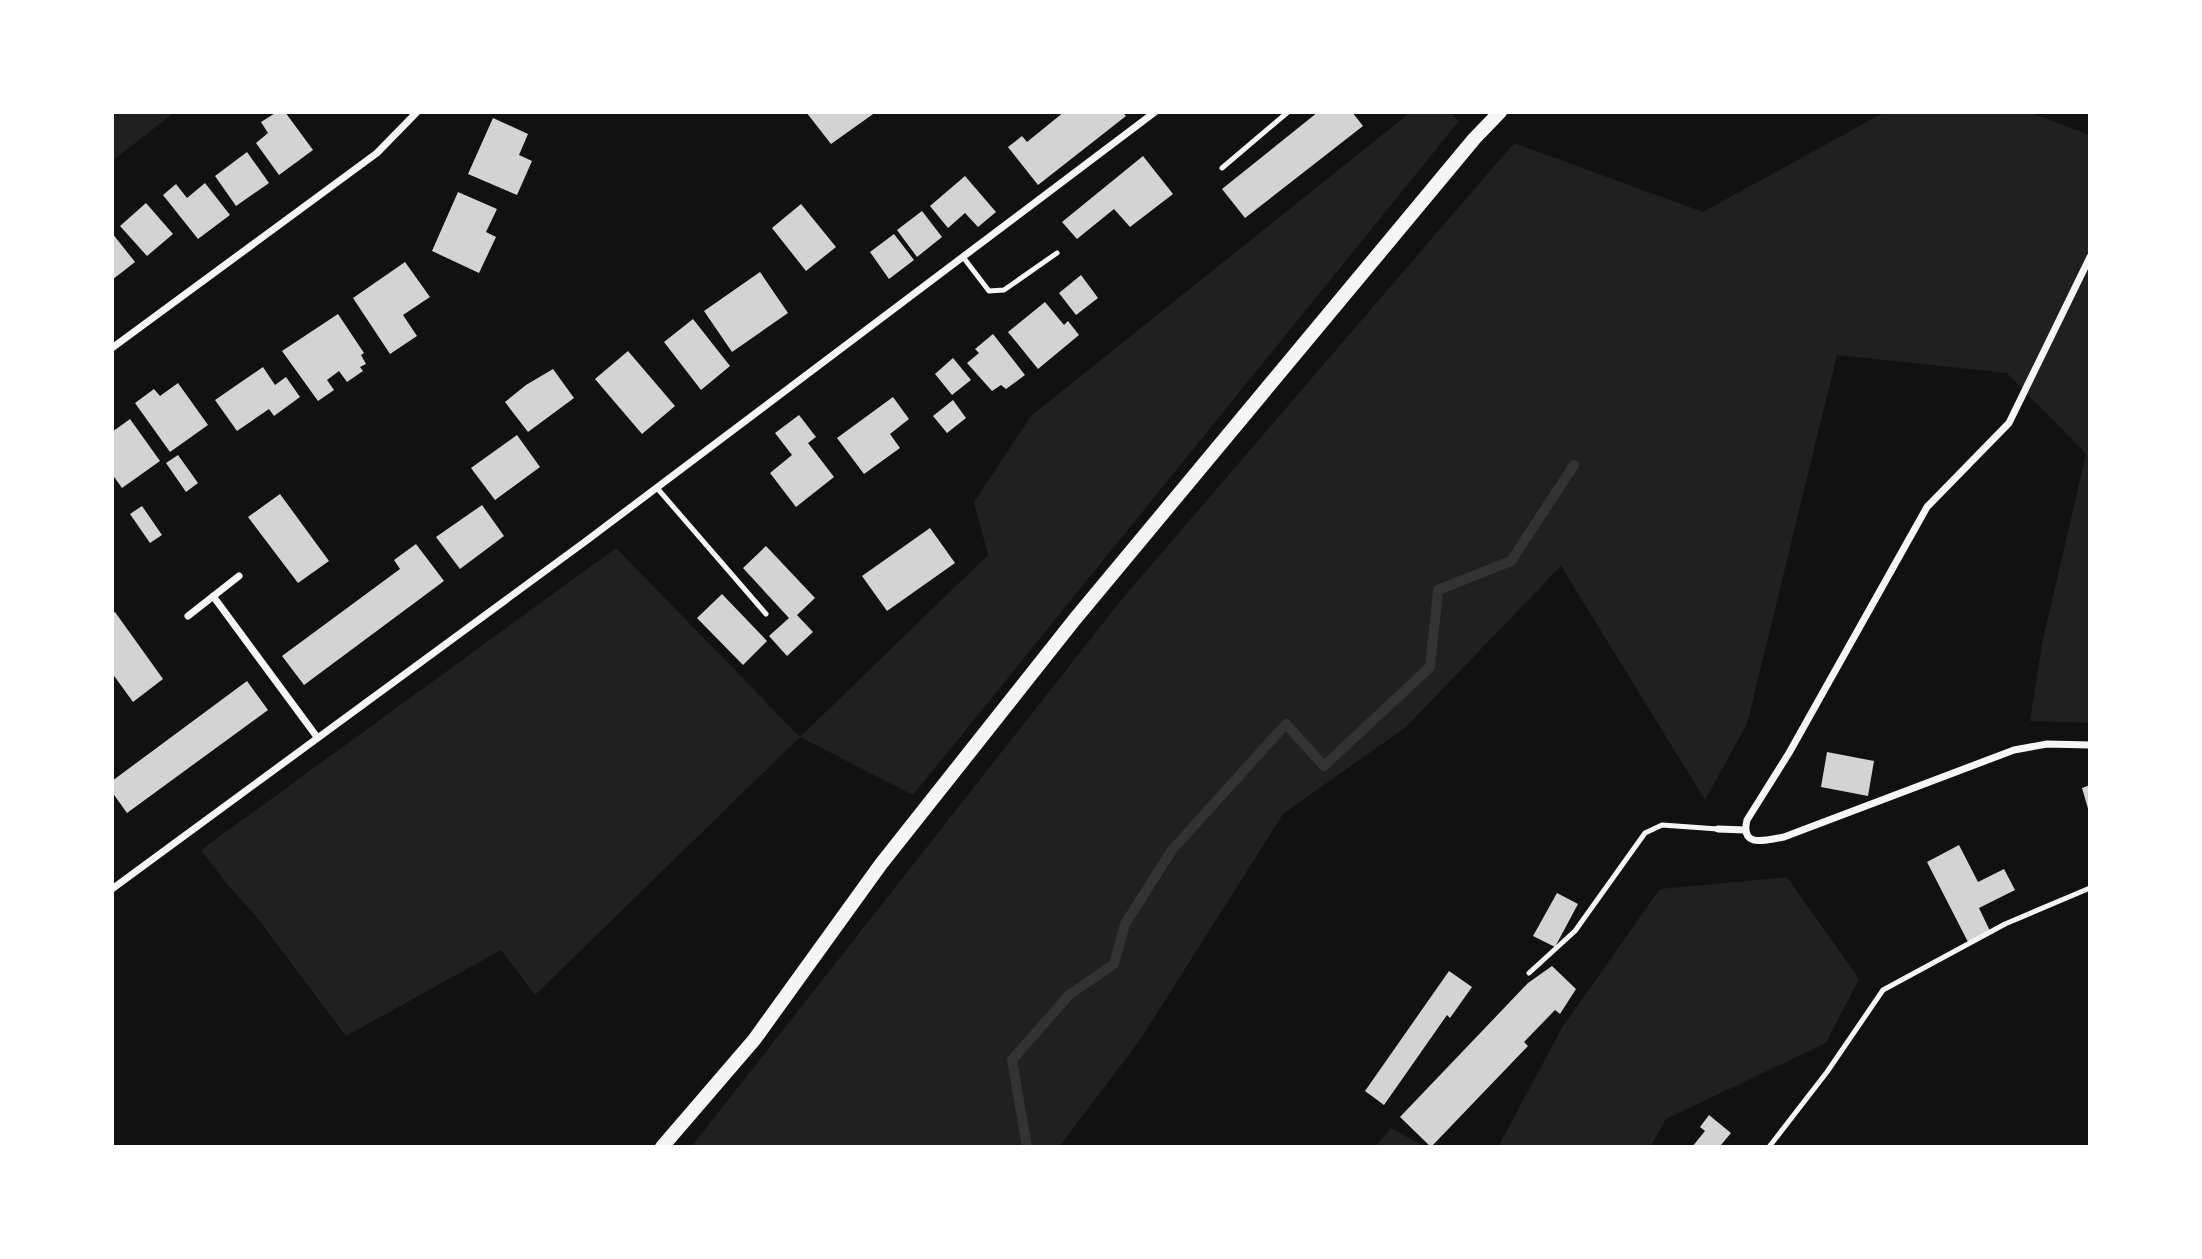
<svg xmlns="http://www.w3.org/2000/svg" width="2202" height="1259" font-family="'Nunito Sans',sans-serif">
  <rect width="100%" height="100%" fill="#111"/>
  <path fill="#202020" d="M 112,112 L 175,112 L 112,161 Z
    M 1411,112 L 1449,112 L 1459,121 L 913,795 L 800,737 L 535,995 L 501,950 L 346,1036 L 255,915 L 227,884 L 201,850 L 616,548 L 800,737 L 988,555 L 974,502 L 1031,416 Z
    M 1885,112 L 2028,112 L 2090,135 L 2090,723 L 2030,721 L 2042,644 L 2086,454 L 2007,373 L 1837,355 L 1747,724 L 1705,800 L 1561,566 L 1406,727 L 1283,814 L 1140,1040 L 1059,1147 L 691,1147 L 1122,599 L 1514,143 L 1703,212 Z
    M 1787,877 L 1859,979 L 1826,1043 L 1666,1119 L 1650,1147 L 1498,1147 L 1563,1026 L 1660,889 Z
    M 1391,1128 L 1425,1147 L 1375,1147 Z"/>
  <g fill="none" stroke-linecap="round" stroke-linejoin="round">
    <path stroke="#333" stroke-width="10" d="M 1027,1147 L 1012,1060 L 1069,995 L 1114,964 L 1125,924 L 1172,850 L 1286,724 L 1324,766 L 1430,667 L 1438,590 L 1511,561 L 1574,465"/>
  </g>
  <path fill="#d3d3d3" d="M 277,112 L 285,112 L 313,150 L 279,175 L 256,143 L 268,133 L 261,122 Z
    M 806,112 L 876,112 L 831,144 Z
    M 1064,112 L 1122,112 L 1126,116 L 1038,185 L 1008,147 L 1022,136 L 1027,142 Z
    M 1318,112 L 1352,112 L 1363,126 L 1245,218 L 1222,189 Z
    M 493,118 L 528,134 L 519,155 L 532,161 L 517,195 L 468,174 Z
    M 247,152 L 269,183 L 236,206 L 215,176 Z
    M 1143,156 L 1173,194 L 1130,227 L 1114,209 L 1077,239 L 1062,222 Z
    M 965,176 L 996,212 L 978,227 L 965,213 L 948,228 L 930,206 Z
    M 205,183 L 230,215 L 198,239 L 163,195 L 176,184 L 187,198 Z
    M 458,192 L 497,209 L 486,232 L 496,237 L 479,273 L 432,251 Z
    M 146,203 L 173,234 L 147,256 L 120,226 Z
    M 801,204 L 836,247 L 806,271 L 772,228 Z
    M 922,211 L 942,237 L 917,257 L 897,230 Z
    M 112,233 L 135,262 L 112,280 Z
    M 894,234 L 914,260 L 889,279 L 870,252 Z
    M 405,262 L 430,297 L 403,315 L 417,336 L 390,354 L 353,298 Z
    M 760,272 L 788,313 L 732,352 L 704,311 Z
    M 1081,275 L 1098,298 L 1076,315 L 1059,293 Z
    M 1045,302 L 1064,325 L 1068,321 L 1079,335 L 1038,369 L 1008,332 Z
    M 338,314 L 364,353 L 361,355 L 366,364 L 360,367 L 363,371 L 347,382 L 339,371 L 327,380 L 334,390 L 318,401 L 282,351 Z
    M 693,319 L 730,366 L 701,390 L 664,342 Z
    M 993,334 L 1025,375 L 1006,389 L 1001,385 L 992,391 L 967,363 L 979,353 L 975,349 Z
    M 628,351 L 675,406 L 642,434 L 595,379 Z
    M 953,358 L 971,380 L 952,395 L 935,374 Z
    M 263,367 L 275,385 L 286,377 L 300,397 L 274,416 L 269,409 L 237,431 L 215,400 Z
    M 553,369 L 574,398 L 528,432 L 505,402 L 526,385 Z
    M 178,383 L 208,425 L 170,452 L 135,403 L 154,389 L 160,396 Z
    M 893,397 L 909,419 L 890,434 L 900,448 L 864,474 L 837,438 Z
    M 953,400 L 966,418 L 947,433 L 933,416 Z
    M 799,415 L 816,437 L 808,443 L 834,477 L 796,507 L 770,473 L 792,455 L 775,433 Z
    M 130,419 L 160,461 L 122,488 L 112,474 L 112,432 Z
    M 517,435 L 540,467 L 495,500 L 471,468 Z
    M 178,455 L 198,483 L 186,492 L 166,463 Z
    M 280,494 L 329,561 L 298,583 L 248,517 Z
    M 482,505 L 504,536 L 460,569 L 436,537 Z
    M 142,506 L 162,535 L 150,543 L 130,514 Z
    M 930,528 L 955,563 L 887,611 L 862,576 Z
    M 416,544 L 444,581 L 304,685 L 282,656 L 400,569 L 394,560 Z
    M 766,546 L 815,598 L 797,615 L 813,632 L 787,656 L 769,636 L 789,618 L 743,568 Z
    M 722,594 L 767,641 L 743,665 L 697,618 Z
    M 115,612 L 163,679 L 133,702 L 112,673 L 112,614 Z
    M 247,681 L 268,710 L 127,813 L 112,792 L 112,781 Z
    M 1827,752 L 1874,761 L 1868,796 L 1821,787 Z
    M 2090,785 L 2090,812 L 2089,812 L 2082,788 Z
    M 1959,845 L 1978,882 L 2004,869 L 2015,890 L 1979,908 L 1990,931 L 1968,942 L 1927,862 Z
    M 1557,893 L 1578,904 L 1555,947 L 1533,936 Z
    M 1552,966 L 1576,989 L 1560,1014 L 1555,1010 L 1524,1042 L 1528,1046 L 1431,1147 L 1400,1117 L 1528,983 Z
    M 1449,971 L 1472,987 L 1450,1018 L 1447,1015 L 1384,1105 L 1365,1091 Z
    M 1709,1115 L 1731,1133 L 1721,1145 L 1723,1147 L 1692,1147 L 1705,1131 L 1700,1127 Z"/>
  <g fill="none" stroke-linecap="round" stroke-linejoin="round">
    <path stroke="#f5f5f5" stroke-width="5" d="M 1222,168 L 1288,112
      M 963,257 L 989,291 L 1004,290 L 1057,253
      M 657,488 L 766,614
      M 1529,973 L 1575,931 L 1645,833 L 1662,825 L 1718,829
      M 1769,1147 L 1827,1072 L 1883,990 L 2005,924 L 2090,888"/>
    <path stroke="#f5f5f5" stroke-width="7" d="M 2090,257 L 2009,423 L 1927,507 L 1789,753 L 1747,820 C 1740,849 1766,840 1784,837 L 2014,750 L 2047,744 L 2090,745
      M 112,348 L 377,153 L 417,112
      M 213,596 L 317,737
      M 188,616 L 239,576
      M 1718,829 L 1745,830
      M 112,889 L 586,541 L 1155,112"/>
    <path stroke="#f5f5f5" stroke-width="14" d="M 662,1147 L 754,1040 L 881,864 L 1075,619 L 1474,139 L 1500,112"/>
  </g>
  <rect width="2202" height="1259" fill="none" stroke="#ffffff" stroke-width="228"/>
</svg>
